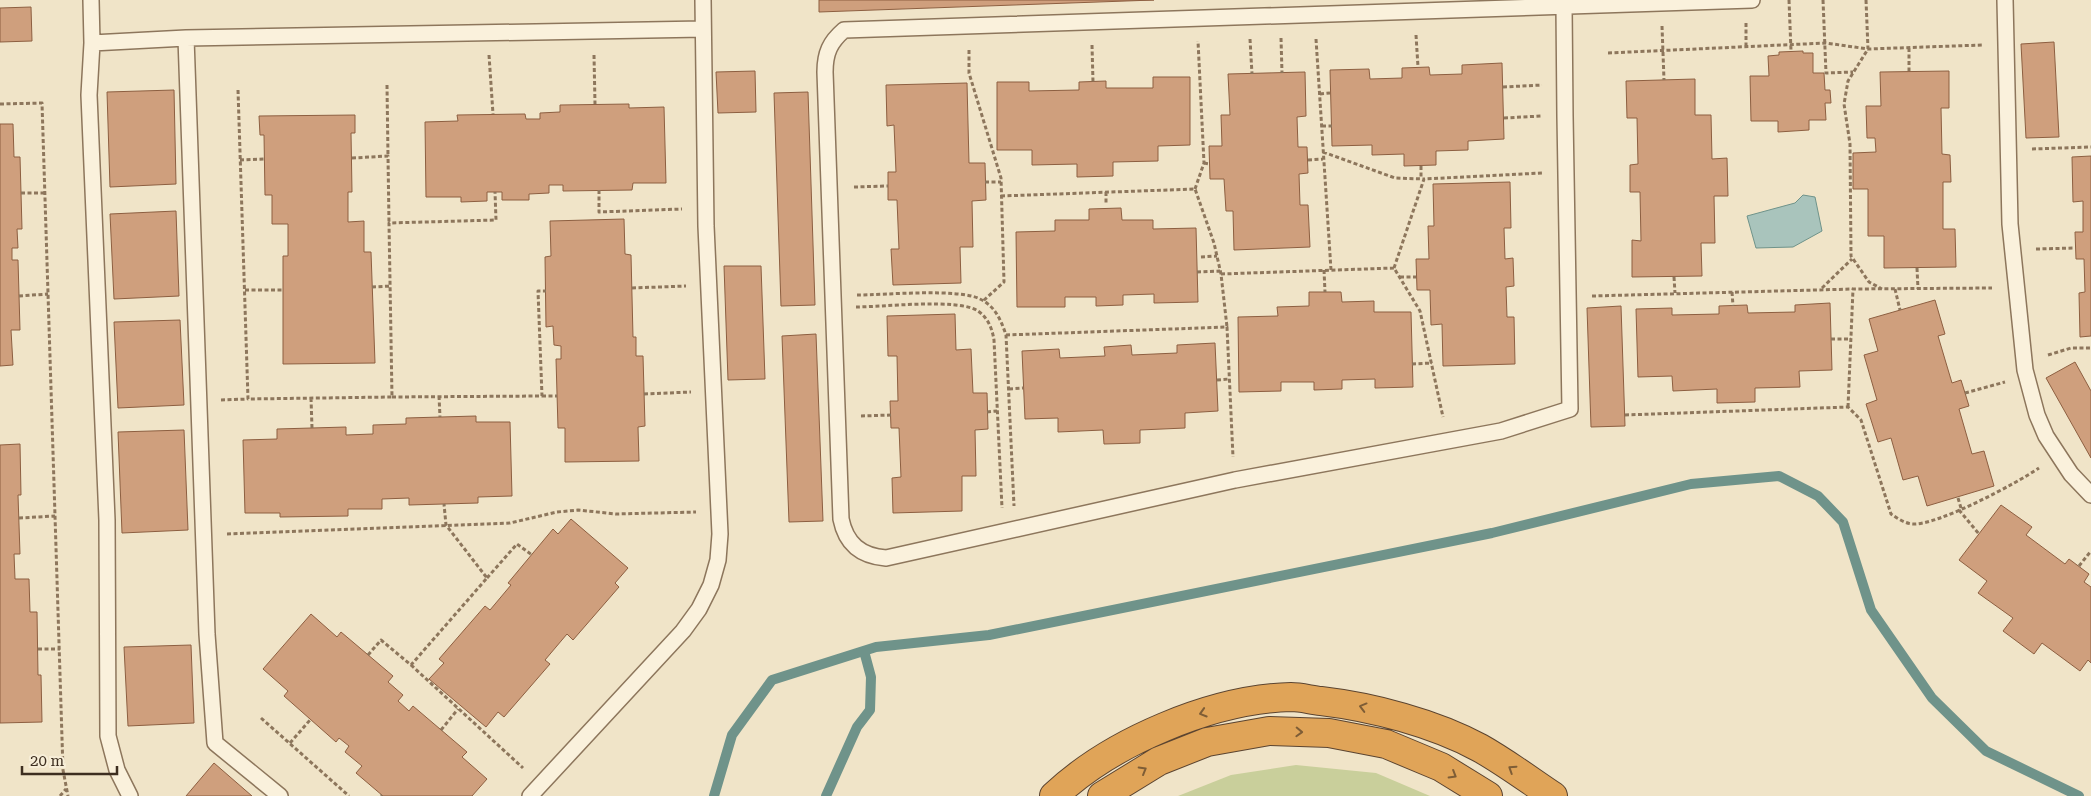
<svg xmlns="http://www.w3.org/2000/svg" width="2091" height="796" font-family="'Roboto Serif',serif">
  <rect width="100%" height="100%" fill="#f0e4c8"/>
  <path fill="#c9cf9b" d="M 1296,765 L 1376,773 L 1430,796 L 1178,796 L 1231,775 Z"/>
  <path fill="#a9c4bc" stroke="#6f938a" d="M 1803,195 L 1815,197 L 1822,231 L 1793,247 L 1756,248 L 1747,216 L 1795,203 Z"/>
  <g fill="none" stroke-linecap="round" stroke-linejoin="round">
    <path stroke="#6f938a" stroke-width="10" d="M 714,796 L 732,735 L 772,680 L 876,647 L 989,635 L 1492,533 L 1691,484 L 1779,476 L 1818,496 L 1843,522 L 1871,610 L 1932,698 L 1986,751 L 2079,796
      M 826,796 L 857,727 L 870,710 L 871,677 L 864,651"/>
  </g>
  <path fill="#cf9f7d" stroke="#8d5f41" d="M 819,0 L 1154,0 L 819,12 Z
    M 31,7 L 32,41 L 0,42 L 0,8 Z
    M 2054,42 L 2059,137 L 2026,138 L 2021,44 Z
    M 1803,51 L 1803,53 L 1813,53 L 1813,73 L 1824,73 L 1825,90 L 1830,90 L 1831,103 L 1825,103 L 1826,120 L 1809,120 L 1809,130 L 1778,132 L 1778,121 L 1751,121 L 1750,76 L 1769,76 L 1768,56 L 1779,55 L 1779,52 Z
    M 1502,63 L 1504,139 L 1468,141 L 1468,150 L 1436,151 L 1436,165 L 1404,166 L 1404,154 L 1372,155 L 1372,145 L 1332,146 L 1330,70 L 1369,69 L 1370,79 L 1402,78 L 1402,68 L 1429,67 L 1430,75 L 1462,74 L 1462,65 Z
    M 755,71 L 756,112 L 718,113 L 716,72 Z
    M 1949,71 L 1949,108 L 1941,108 L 1942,154 L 1950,155 L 1951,182 L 1943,182 L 1943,229 L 1955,229 L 1956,267 L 1884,268 L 1884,236 L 1868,236 L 1868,189 L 1853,189 L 1853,153 L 1876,152 L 1875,138 L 1867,138 L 1866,106 L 1881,106 L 1880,72 Z
    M 1305,72 L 1306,116 L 1297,117 L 1298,147 L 1307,147 L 1308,173 L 1299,174 L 1300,205 L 1308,205 L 1310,247 L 1234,250 L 1233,211 L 1226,211 L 1224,179 L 1210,179 L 1209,146 L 1222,146 L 1221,115 L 1230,115 L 1228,74 Z
    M 1153,77 L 1190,77 L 1190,145 L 1158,146 L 1158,161 L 1113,162 L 1113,176 L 1077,177 L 1077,164 L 1032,165 L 1032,150 L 997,150 L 997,82 L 1029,82 L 1029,91 L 1079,90 L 1079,82 L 1106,81 L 1106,88 L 1153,88 Z
    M 1695,79 L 1695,115 L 1711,115 L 1712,159 L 1727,158 L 1728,196 L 1714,196 L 1715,243 L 1701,243 L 1702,276 L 1632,277 L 1632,240 L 1641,241 L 1640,192 L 1630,192 L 1630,165 L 1638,164 L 1637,118 L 1627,118 L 1626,81 Z
    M 967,83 L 969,163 L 985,163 L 986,200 L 972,201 L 973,247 L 960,247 L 961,283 L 893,285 L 891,249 L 899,249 L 897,200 L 888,200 L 888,172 L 896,172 L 894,125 L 887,126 L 886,85 Z
    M 174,90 L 176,184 L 110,187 L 107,92 Z
    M 808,92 L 815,305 L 781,306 L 774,93 Z
    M 629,104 L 629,108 L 664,107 L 666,183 L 633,183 L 632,190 L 563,191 L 563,185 L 549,185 L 549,193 L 529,194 L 529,200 L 502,200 L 502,192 L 487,192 L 487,201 L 461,202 L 461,197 L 426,197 L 425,122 L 458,121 L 457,115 L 525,114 L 526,119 L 540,119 L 540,113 L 560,112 L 560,105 Z
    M 355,115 L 355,133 L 351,133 L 352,192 L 348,192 L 348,222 L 364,221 L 364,252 L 371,252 L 375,363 L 283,364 L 283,256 L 288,256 L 288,224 L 272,224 L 272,195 L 265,195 L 264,135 L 260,135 L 259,116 Z
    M 0,124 L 13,124 L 14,157 L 20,157 L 22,229 L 17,229 L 18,248 L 12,248 L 12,260 L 18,260 L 20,330 L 11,330 L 13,365 L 0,366 Z
    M 2091,156 L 2091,336 L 2080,337 L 2079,293 L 2085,292 L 2084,259 L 2076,259 L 2075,232 L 2083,232 L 2083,201 L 2073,202 L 2072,157 Z
    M 1510,182 L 1511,228 L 1504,228 L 1505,259 L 1513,258 L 1514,286 L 1506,287 L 1507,317 L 1514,317 L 1515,364 L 1443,366 L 1442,324 L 1431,325 L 1430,290 L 1417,290 L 1416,259 L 1429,259 L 1428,226 L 1434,226 L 1433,184 Z
    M 1121,208 L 1122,220 L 1153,220 L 1153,229 L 1196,228 L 1198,302 L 1154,303 L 1154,294 L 1123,295 L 1123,305 L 1096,306 L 1096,297 L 1065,297 L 1065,307 L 1017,307 L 1016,232 L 1055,231 L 1055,220 L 1089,220 L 1089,209 Z
    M 176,211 L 179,296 L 114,299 L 110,214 Z
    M 624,219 L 625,254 L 631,255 L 633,337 L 636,337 L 636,356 L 643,356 L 645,426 L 638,427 L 639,461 L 565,462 L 565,428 L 558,428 L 556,359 L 561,359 L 561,346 L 554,345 L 553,326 L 546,327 L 545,257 L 551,256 L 550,221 Z
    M 724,266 L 761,266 L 765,379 L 728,380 Z
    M 1309,292 L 1341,292 L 1342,302 L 1374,301 L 1374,312 L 1411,312 L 1413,387 L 1375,388 L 1375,379 L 1342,380 L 1342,389 L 1314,390 L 1314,382 L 1281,382 L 1281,391 L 1239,392 L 1238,317 L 1278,316 L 1277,307 L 1309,306 Z
    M 1935,300 L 1945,334 L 1938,336 L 1952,383 L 1961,380 L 1969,406 L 1959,409 L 1972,454 L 1984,451 L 1994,486 L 1927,506 L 1918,476 L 1903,480 L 1891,438 L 1878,442 L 1866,404 L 1877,400 L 1864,355 L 1878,351 L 1869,319 Z
    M 1830,303 L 1832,370 L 1799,371 L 1800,387 L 1755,388 L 1755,402 L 1717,403 L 1717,389 L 1673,391 L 1672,376 L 1638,377 L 1636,309 L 1672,308 L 1672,315 L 1719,314 L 1719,306 L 1747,305 L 1748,313 L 1795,312 L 1795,305 Z
    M 1621,306 L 1625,426 L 1591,427 L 1587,308 Z
    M 955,314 L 956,350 L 971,349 L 973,393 L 987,393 L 988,429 L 975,430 L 976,476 L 962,476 L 962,511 L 893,513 L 892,478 L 901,477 L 899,428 L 891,428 L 890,401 L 898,401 L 897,356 L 888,356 L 887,316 Z
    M 180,320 L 184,405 L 118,408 L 114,322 Z
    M 816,334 L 823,521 L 789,522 L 782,336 Z
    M 1215,343 L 1218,411 L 1185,413 L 1185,428 L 1140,430 L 1140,443 L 1104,444 L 1103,430 L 1058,432 L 1058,418 L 1025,419 L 1022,351 L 1059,349 L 1060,358 L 1105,356 L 1104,347 L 1131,345 L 1132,355 L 1177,353 L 1177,345 Z
    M 2075,362 L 2091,391 L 2091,458 L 2046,378 Z
    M 476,416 L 476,422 L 510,422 L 512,496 L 478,497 L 478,503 L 409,505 L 409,498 L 382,499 L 382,509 L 348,509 L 348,516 L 280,517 L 280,513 L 245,513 L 243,440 L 277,439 L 277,429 L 346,427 L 346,435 L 373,434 L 373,425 L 406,424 L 406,418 Z
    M 184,430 L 188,530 L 122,533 L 118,432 Z
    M 20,444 L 21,495 L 18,495 L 20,554 L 14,554 L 15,579 L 29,579 L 30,612 L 37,612 L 38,675 L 41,675 L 42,722 L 0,723 L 0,445 Z
    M 2001,505 L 2032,527 L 2026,535 L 2065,564 L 2069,559 L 2089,574 L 2084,582 L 2091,587 L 2091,663 L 2088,660 L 2080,671 L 2042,643 L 2034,654 L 2003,631 L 2013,618 L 1978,593 L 1987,581 L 1959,560 Z
    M 571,519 L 628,568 L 615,583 L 619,587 L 573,640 L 567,634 L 545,660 L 550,664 L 504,717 L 498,712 L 486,727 L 429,679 L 444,663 L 439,659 L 485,606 L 490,610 L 511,585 L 508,583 L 553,529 L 558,534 Z
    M 311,614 L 337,637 L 341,632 L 393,676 L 388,682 L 403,695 L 398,701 L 409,711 L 413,706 L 467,752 L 462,757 L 487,779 L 472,796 L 383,796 L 356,773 L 362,766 L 345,752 L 349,746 L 339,738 L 336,742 L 284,696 L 288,691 L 263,669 Z
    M 191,645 L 194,723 L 128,726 L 124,647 Z
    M 214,763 L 252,796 L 186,796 Z"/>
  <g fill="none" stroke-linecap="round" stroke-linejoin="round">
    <g stroke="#8d765c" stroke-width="18">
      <path id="lane" d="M 91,0 L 92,43 L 89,95 L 107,520 L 108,736 L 117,770 L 130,796
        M 1564,0 L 1564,6 L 1565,116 L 1570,409 L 1501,431 L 1235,480 L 886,558 C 861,556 846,544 841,519 L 825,72 C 825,53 830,42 844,30 C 1147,20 1450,11 1752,0
        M 2005,0 L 2010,224 L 2025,370 L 2037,415 L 2046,436 L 2071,474 L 2091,495
        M 186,38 L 207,634 L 215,743 L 280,796
        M 92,43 L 186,38 L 703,29
        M 530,796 L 683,631 L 699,609 L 711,585 L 718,560 L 720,534 L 706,226 L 703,0"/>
    </g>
    <g stroke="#5b4430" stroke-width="30">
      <path id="highway" d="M 1054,796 C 1111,742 1212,699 1291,697 C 1301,697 1311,700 1321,701 C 1372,707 1434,723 1480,748 C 1505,762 1529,780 1553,796
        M 1102,796 L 1159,761 L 1207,742 L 1269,731 L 1329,733 L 1386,744 L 1441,767 L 1488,796"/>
    </g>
    <path stroke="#8d765c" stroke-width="3" stroke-dasharray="4 2.5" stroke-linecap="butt" d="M 1789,0 L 1791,51
      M 1823,0 L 1826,73 L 1853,72
      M 1866,0 L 1868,49 L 1848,81 L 1844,104 L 1850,144 L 1851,256 L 1869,282 L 1882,289
      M 1746,23 L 1746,47
      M 1662,26 L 1664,80
      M 1416,35 L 1418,67
      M 1281,38 L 1282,73
      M 1250,39 L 1252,74
      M 1316,39 L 1331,270
      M 1092,45 L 1093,82
      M 1909,48 L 1909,71
      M 969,50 L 969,73 L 1001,178 L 1004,282 L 983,301
      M 1608,53 L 1826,43 L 1868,49 L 1982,45
      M 489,55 L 493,114
      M 594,55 L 595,104
      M 387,85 L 388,156
      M 1503,87 L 1542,85
      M 238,90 L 248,399 L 392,397 L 389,223 L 496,220 L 495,192
      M 1320,94 L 1330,93
      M 0,104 L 42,103 L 63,770 L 68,796
      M 1504,118 L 1541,116
      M 1322,126 L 1332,126
      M 2032,149 L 2091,147
      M 1323,152 L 1395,178 L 1424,179
      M 352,158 L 388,156 L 389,223
      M 240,160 L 265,159
      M 1308,160 L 1323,159
      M 1204,163 L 1210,164
      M 1421,166 L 1421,179
      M 985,182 L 1001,182
      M 854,187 L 888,186
      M 1195,189 L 1204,163 L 1198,41
      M 599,190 L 599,212 L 682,209
      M 1106,192 L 1106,205
      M 21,193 L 45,193
      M 1001,196 L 1195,189 L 1214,243 L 1221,274 L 1227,327
      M 2036,249 L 2075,248
      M 1201,257 L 1217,256
      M 1394,268 L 1424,179 L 1542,173
      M 1917,268 L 1918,289
      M 1324,270 L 1325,292
      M 1197,272 L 1220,271
      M 1221,274 L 1394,268 L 1420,311 L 1443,417
      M 1400,277 L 1416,277
      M 1674,277 L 1675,293
      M 372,287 L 390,286
      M 632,288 L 686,286
      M 1822,288 L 1852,259
      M 1895,289 L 1900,310
      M 245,290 L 284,290
      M 1732,292 L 1733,306
      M 857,295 C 884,295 959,288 980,299 C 995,306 1001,320 1006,335 L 1014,506
      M 19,296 L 48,294
      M 1592,296 L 1853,289
      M 856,307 C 882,307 959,298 978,311 C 988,318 992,328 994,340 L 1002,508
      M 1006,335 L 1227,327 L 1233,457
      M 1831,339 L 1851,339
      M 2048,355 L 2071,348 L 2091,348
      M 1412,364 L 1432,363
      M 1217,380 L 1229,379
      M 1009,389 L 1023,388
      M 1965,393 L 2005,382
      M 644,394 L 691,392
      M 439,396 L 440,417
      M 542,396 L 557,396
      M 392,397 L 542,396 L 538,291 L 546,291
      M 311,398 L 312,428
      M 221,400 L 248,399
      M 1848,407 L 1853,289 L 1992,288
      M 987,412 L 997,411
      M 1625,415 L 1848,407 L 1861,420 L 1891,514 C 1897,518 1904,523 1912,524 C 1937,526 2017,483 2039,468
      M 861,416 L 891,415
      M 1958,498 L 1961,508
      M 1959,510 L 1979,534
      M 19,518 L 55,516
      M 227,534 L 510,523 L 557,512 L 578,510 L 616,514 L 696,512
      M 2079,566 L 2091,551
      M 487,578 L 517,544 L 532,555
      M 38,649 L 60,649
      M 368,655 L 381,640 L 411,665 L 487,578 L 446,525 L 444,504
      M 411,665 L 523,768
      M 261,718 L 349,796
      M 441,730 L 458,709
      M 290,743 L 310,720
      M 60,796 L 66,789
      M 381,796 L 382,795"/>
    <use href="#lane" stroke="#faf1dc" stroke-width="15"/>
    <use href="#highway" stroke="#e0a458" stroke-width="28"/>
  </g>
  <defs><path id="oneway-chevron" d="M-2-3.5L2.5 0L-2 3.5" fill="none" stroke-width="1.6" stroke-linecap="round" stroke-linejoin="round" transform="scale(1.25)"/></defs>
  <g stroke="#7e5d36">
    <use href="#oneway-chevron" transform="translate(1363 707) rotate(-165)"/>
    <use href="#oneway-chevron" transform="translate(1203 713) rotate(163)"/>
    <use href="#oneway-chevron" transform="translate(1299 732) rotate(2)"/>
    <use href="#oneway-chevron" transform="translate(1512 769) rotate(-147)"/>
    <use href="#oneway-chevron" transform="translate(1143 770) rotate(-30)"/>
    <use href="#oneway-chevron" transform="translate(1453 775) rotate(31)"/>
  </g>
  <path d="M22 766v8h95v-8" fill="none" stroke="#3d2e20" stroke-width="2.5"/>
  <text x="30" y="766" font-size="15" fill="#3d2e20" stroke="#f7eed8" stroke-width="4" paint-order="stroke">20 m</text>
</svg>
